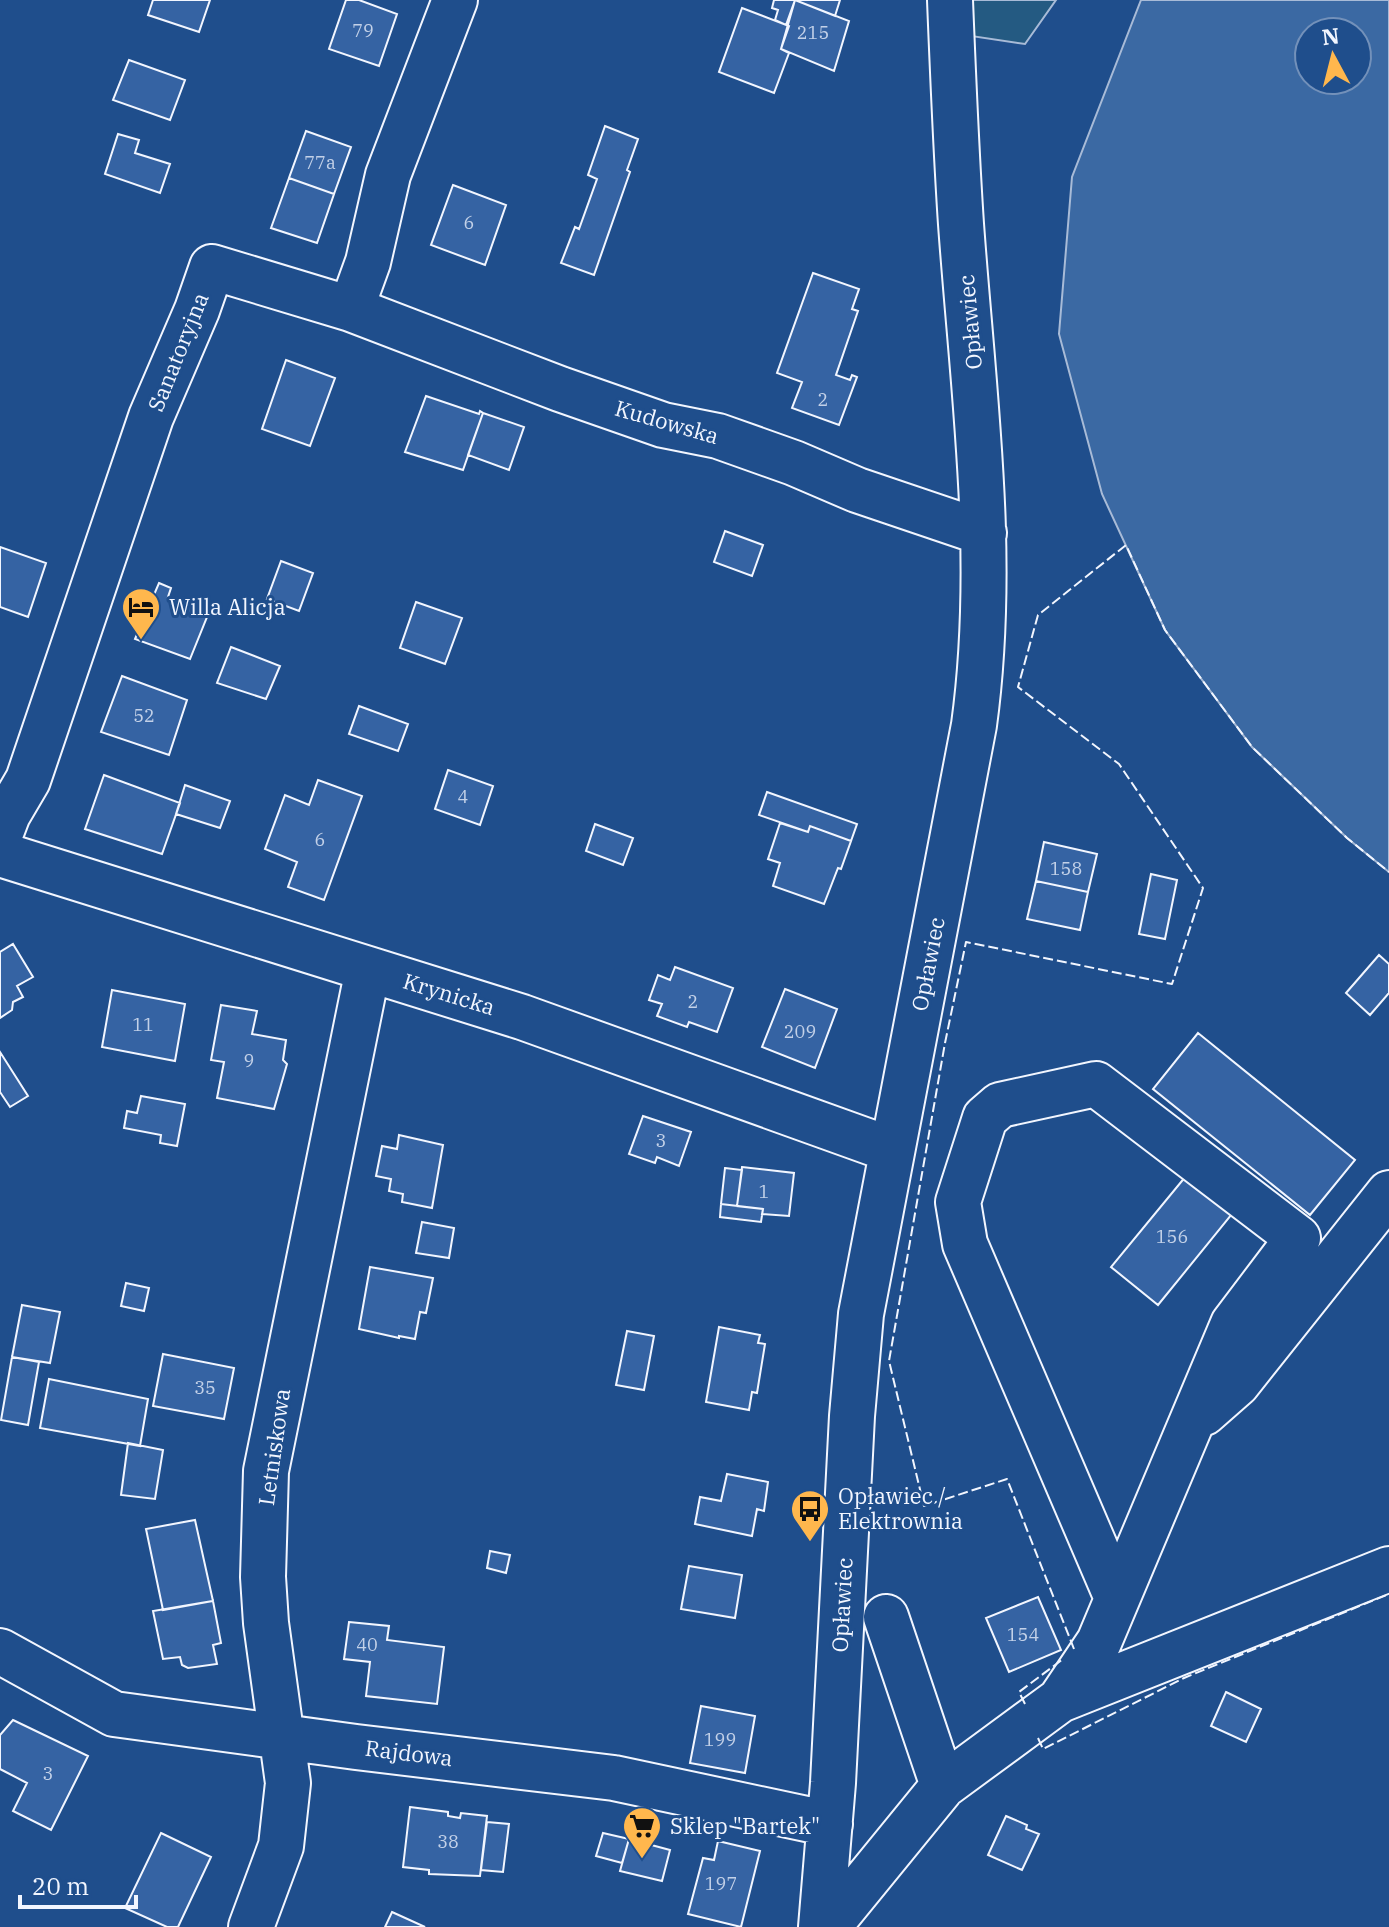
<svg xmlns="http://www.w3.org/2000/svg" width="1389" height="1927" font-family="'IBM Plex Serif',serif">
  <rect width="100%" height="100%" fill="#1f4e8c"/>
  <path fill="#245a82" stroke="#a8bbd7" stroke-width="2" d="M 970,0 L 1056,0 L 1025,44 L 971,36 Z"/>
  <path fill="#3b69a3" stroke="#a8bbd7" stroke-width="2" fill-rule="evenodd" d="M 1141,0 L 1389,0 L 1389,872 L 1347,838 L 1252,747 L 1165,630 L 1102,494 L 1059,334 L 1072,177 ZM 1309,32 L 1357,32 L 1357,80 L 1309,80 Z"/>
  <path fill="#3563a3" stroke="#f2f6ff" stroke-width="2" d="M 153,0 L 210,0 L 199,32 L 148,15 Z
    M 346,0 L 359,0 L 397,14 L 379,66 L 329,49 Z
    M 774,0 L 840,0 L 835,16 L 795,0 L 786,25 L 775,20 L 778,10 L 772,8 Z
    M 795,0 L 849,21 L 834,71 L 781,49 Z
    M 742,8 L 789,26 L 781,49 L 789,53 L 774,93 L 719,72 Z
    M 129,60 L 185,80 L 170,120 L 113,100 Z
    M 605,126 L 638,139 L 627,170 L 630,172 L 594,275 L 561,263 L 575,227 L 579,229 L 597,179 L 588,175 Z
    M 306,131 L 351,147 L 334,194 L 289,178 Z
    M 118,134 L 139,140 L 135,153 L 170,164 L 160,193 L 105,174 Z
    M 289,178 L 334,194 L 317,243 L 271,228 Z
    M 453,185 L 506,205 L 485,265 L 431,245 Z
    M 813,273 L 859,289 L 852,309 L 858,311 L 836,375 L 850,380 L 852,375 L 857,377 L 839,425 L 792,408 L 802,382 L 777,373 Z
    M 286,360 L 335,378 L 310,446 L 262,429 Z
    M 426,396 L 479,414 L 480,411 L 483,413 L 463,470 L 405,452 Z
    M 483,413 L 524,427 L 509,470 L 468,455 Z
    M 725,531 L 763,545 L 752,576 L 714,562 Z
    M 0,547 L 46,563 L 28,617 L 0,607 Z
    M 281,561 L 313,573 L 299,611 L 267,599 Z
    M 159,583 L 171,588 L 168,597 L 209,612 L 190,659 L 135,639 Z
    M 416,602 L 462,618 L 445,664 L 400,648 Z
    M 231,647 L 280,666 L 266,699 L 217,683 Z
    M 122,676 L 187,700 L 169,755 L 101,732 Z
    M 359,706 L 408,724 L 398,751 L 349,734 Z
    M 448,770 L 493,786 L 480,825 L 435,809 Z
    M 104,775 L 180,803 L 162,854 L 85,829 Z
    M 318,780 L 362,796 L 324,900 L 288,887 L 297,862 L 265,849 L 285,795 L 309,805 Z
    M 185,785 L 230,801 L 220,828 L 176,814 Z
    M 767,792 L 857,824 L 851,841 L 810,826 L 808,832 L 759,815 Z
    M 780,823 L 808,832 L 810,826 L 851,841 L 841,869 L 838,868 L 824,904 L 773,886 L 780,863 L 768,859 Z
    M 595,824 L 633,838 L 623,865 L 586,851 Z
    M 1044,842 L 1097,854 L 1088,892 L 1036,881 Z
    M 1151,874 L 1177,880 L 1165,939 L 1139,934 Z
    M 1036,881 L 1088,892 L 1080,930 L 1027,919 Z
    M 13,944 L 33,977 L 17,986 L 23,997 L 13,1002 L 12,1010 L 0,1018 L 0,952 Z
    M 1379,955 L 1389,964 L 1389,993 L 1370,1015 L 1346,993 Z
    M 675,967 L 733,988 L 717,1032 L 689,1022 L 687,1027 L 657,1016 L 662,1004 L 649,1000 L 658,975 L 670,980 Z
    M 785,989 L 837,1009 L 815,1068 L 762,1047 Z
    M 112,990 L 185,1004 L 175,1061 L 102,1047 Z
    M 221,1005 L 257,1011 L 252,1034 L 286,1040 L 283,1060 L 287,1064 L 274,1109 L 217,1098 L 224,1062 L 211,1060 Z
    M 1198,1033 L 1355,1160 L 1310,1215 L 1153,1089 Z
    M 0,1052 L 28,1096 L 10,1107 L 0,1092 Z
    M 141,1096 L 185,1104 L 177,1146 L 160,1143 L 161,1135 L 124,1128 L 127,1111 L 137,1113 Z
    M 643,1116 L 691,1132 L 679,1166 L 657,1157 L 655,1163 L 629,1154 Z
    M 399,1135 L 443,1145 L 432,1208 L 402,1202 L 403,1194 L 389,1191 L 391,1179 L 376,1176 L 382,1146 L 397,1149 Z
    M 742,1167 L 794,1173 L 789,1216 L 762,1214 L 763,1209 L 737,1206 Z
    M 725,1168 L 742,1170 L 737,1206 L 721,1204 Z
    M 1186,1176 L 1232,1214 L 1158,1305 L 1111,1267 Z
    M 721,1204 L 763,1209 L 761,1222 L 720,1217 Z
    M 422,1222 L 454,1228 L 449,1258 L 416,1253 Z
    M 370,1267 L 433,1278 L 426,1313 L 420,1312 L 415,1339 L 399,1336 L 399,1338 L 359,1329 Z
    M 126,1283 L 149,1288 L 144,1311 L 121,1306 Z
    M 22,1305 L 60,1312 L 50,1363 L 12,1357 Z
    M 719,1327 L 760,1335 L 758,1343 L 765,1344 L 757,1393 L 752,1392 L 749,1410 L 706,1402 Z
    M 627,1331 L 654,1336 L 644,1390 L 616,1385 Z
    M 163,1354 L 234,1368 L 224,1419 L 153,1406 Z
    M 12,1357 L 39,1362 L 28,1425 L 1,1420 Z
    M 49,1379 L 148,1399 L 140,1446 L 40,1428 Z
    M 128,1443 L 163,1450 L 155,1499 L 121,1495 Z
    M 727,1474 L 768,1482 L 764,1511 L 757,1509 L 752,1536 L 695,1524 L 700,1497 L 721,1501 Z
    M 195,1520 L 213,1601 L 163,1610 L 146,1529 Z
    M 490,1551 L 510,1555 L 506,1573 L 487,1568 Z
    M 689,1566 L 742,1575 L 735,1618 L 681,1609 Z
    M 1038,1597 L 1061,1650 L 1009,1672 L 986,1618 Z
    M 213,1601 L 221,1643 L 213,1645 L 217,1664 L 188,1668 L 182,1665 L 180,1657 L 163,1659 L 153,1611 Z
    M 349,1622 L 389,1626 L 387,1640 L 444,1647 L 437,1704 L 366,1696 L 370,1662 L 344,1659 Z
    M 1226,1692 L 1261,1709 L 1246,1742 L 1211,1726 Z
    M 701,1706 L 755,1716 L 745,1773 L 690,1763 Z
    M 13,1720 L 88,1756 L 51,1830 L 13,1811 L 27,1783 L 0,1769 L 0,1735 Z
    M 410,1807 L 448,1812 L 448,1816 L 460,1818 L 461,1813 L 487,1816 L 480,1876 L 429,1874 L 429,1870 L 403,1867 Z
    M 1006,1816 L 1027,1825 L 1026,1829 L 1039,1834 L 1022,1870 L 988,1855 Z
    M 487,1822 L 509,1824 L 503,1872 L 481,1870 Z
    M 161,1833 L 211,1857 L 178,1927 L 167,1927 L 125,1908 Z
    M 603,1833 L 629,1839 L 622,1863 L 596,1856 Z
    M 629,1839 L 670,1850 L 662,1881 L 620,1871 Z
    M 718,1841 L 760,1851 L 741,1927 L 688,1914 L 703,1858 L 714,1860 Z
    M 392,1912 L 425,1927 L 385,1927 Z"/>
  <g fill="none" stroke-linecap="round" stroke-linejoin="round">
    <g stroke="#f2f6ff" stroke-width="48">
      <path id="minor" d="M 351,309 L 560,389 L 663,425 L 718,436 L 794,463 L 857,490 L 984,533
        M 0,835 L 8,814 L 28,780 L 151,417 L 197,310 L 212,267 L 351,309 L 368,262 L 388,175 L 455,0
        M 0,854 L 522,1017 L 892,1150
        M 1204,1413 L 1237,1384 L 1389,1193
        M 886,1617 L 943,1786
        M 0,1651 L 114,1714 L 356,1747 L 614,1778 L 830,1824
        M 1060,1700 L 1389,1569
        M 251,1927 L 281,1846 L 288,1783 L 266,1623 L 263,1577 L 266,1471 L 368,969
        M 821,1927 L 833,1783 L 852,1416 L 861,1314 L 974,725 C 997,557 973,391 961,224 C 956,149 953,75 950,0
        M 828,1927 L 943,1786 L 1060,1700 L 1099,1642 L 1233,1324 L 1298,1238 L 1096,1084 L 1000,1105 L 985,1118 L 958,1202 L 965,1244 L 1117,1598"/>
    </g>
    <use href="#minor" stroke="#1f4e8c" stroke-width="44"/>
    <path stroke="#f2f6ff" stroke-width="2" stroke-dasharray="10 4" stroke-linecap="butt" d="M 1074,1649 L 1007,1479 L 924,1506 L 889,1361 L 945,1043 L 966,942 L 1172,984 L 1203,888 L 1119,764 L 1018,687 L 1038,615 L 1126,545 L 1165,630 L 1252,747 L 1347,838 L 1389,872
      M 1025,1704 L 1019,1692 L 1063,1659
      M 1038,1738 L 1043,1749 L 1184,1678 L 1389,1594"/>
  </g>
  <defs>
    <g id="hotel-pin" transform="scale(2)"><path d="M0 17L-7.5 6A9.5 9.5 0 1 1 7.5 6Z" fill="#ffb74d" stroke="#1f4e8c"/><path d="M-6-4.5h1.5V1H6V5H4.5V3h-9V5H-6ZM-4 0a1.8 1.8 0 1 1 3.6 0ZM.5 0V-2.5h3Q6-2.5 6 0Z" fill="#111"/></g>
    <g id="bus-pin" transform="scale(2)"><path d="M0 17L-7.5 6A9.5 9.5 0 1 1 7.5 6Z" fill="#ffb74d" stroke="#1f4e8c"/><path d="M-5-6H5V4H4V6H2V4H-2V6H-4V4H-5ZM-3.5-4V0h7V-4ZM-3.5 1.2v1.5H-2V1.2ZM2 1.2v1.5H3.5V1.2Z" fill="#111"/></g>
    <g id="supermarket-pin" transform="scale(2)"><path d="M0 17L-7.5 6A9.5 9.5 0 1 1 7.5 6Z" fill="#ffb74d" stroke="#1f4e8c"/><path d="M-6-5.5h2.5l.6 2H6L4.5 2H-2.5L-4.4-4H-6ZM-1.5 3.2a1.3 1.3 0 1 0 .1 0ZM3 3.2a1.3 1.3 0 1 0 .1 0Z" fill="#111"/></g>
  </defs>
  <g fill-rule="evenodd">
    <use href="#hotel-pin" x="141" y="607"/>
    <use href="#bus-pin" x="810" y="1509"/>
    <use href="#supermarket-pin" x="642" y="1826"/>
  </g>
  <g text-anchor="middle" stroke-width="6" stroke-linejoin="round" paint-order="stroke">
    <g font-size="18" fill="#c3d1e8">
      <text x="363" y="37">79</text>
      <text x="813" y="39">215</text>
      <text x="320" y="169">77a</text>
      <text x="469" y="229">6</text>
      <text x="823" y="406">2</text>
      <text x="144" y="722">52</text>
      <text x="463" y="803">4</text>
      <text x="320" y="846">6</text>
      <text x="1066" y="875">158</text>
      <text x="693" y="1008">2</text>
      <text x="143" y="1031">11</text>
      <text x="800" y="1038">209</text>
      <text x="249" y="1067">9</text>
      <text x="661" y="1147">3</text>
      <text x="764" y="1198">1</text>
      <text x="1172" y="1243">156</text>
      <text x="205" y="1394">35</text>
      <text x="1023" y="1641">154</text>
      <text x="367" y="1651">40</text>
      <text x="720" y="1746">199</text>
      <text x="48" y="1780">3</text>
      <text x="448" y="1848">38</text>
      <text x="721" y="1890">197</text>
    </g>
    <g font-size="22" fill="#f2f6ff" stroke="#1f4e8c">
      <text transform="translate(970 322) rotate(-95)" y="8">Opławiec</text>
      <text transform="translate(178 352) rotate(-68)" y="8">Sanatoryjna</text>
      <text transform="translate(667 422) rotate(16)" y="8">Kudowska</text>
      <text transform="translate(928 964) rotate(-79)" y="8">Opławiec</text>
      <text transform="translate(449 994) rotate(17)" y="8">Krynicka</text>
      <text transform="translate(274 1447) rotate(-82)" y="8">Letniskowa</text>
      <text transform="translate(842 1605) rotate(-87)" y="8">Opławiec</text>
      <text transform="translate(409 1753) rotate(7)" y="8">Rajdowa</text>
    </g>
    <g font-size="22" fill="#f2f6ff" stroke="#1f4e8c" text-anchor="start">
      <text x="169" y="615">Willa Alicja</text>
      <text x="838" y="1504">Opławiec /<tspan x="838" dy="25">Elektrownia</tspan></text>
      <text x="670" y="1834">Sklep "Bartek"</text>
    </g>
  </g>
  <g transform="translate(1333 56) rotate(353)"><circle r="38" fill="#1f4e8c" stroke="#7391ba" stroke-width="2"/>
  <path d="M0-6L14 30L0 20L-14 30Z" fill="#ffb74d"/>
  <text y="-12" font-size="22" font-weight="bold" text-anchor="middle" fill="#f2f6ff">N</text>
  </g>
  <path d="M20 1895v12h116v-12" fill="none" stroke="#f2f6ff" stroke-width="4"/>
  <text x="32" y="1895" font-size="24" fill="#f2f6ff" stroke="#1f4e8c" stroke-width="6" paint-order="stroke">20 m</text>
</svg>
